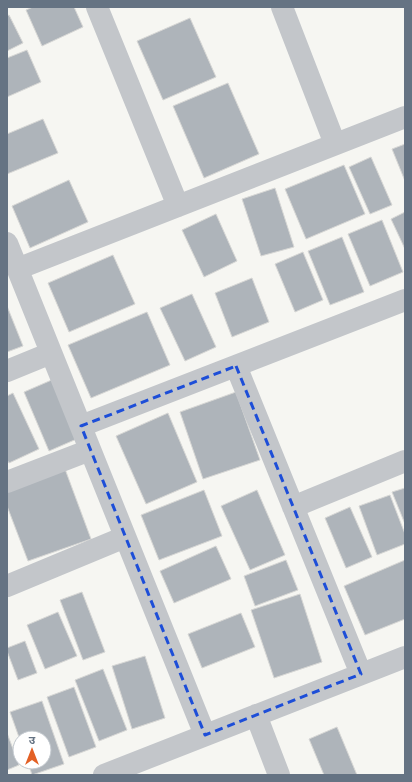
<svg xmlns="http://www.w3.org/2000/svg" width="412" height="782" font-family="Roboto,'Noto Sans Devanagari',sans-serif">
  <rect width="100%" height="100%" fill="#f6f6f2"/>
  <path fill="#aeb4ba" stroke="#d7d7d5" d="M 33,7 L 74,7 L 83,27 L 42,46 L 26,10 Z
    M 9,15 L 23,43 L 7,51 L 7,16 Z
    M 190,18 L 216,77 L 163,100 L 137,41 Z
    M 27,50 L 41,82 L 7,97 L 7,58 Z
    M 228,83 L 259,154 L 204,178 L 173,106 Z
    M 43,119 L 58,153 L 7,174 L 7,134 Z
    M 405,144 L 405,181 L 392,149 Z
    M 371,157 L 392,205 L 370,214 L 349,167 Z
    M 344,165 L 365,214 L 306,239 L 285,189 Z
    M 69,180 L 88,222 L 30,248 L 12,206 Z
    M 275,188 L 294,247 L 261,256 L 242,199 Z
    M 405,212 L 405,249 L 391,219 Z
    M 216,214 L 237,261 L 204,277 L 182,230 Z
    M 382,220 L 403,272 L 370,286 L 348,234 Z
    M 342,237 L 364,292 L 330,305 L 308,251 Z
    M 303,252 L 323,300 L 295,312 L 275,264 Z
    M 113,255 L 135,304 L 69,332 L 48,283 Z
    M 252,278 L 269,322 L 232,337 L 215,293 Z
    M 192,294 L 216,347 L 185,361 L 160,308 Z
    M 7,306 L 23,346 L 7,352 Z
    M 147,312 L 170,365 L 91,398 L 68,345 Z
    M 54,379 L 79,438 L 49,451 L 24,392 Z
    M 236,392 L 260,460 L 203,479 L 180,412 Z
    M 13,393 L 39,449 L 9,463 L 7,460 L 7,396 Z
    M 168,413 L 197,482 L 146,504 L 116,436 Z
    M 65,469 L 91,539 L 28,561 L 7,506 L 7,489 Z
    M 405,488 L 405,524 L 392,492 Z
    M 204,490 L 222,536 L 159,560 L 141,515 Z
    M 257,490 L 285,555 L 250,570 L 221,506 Z
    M 390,495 L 405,534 L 405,544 L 377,555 L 359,506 Z
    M 350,507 L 372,557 L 346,568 L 325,518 Z
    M 216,546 L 231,579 L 174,603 L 160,571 Z
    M 286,560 L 298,590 L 255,606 L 244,576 Z
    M 405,560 L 405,619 L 365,635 L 344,586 Z
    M 82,592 L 105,652 L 83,660 L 60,600 Z
    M 300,594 L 322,662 L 274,678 L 251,610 Z
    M 58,612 L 77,656 L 45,669 L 27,625 Z
    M 241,613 L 255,647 L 202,668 L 188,634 Z
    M 25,641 L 37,673 L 18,680 L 7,651 L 7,648 Z
    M 145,656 L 165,718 L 132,729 L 112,666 Z
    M 103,669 L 127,730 L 99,741 L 75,680 Z
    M 74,687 L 96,747 L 69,757 L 47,697 Z
    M 42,701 L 64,764 L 32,775 L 28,762 L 44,762 L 44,738 L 20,738 L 20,740 L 10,712 Z
    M 337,727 L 357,775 L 324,775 L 309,739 Z
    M 7,733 L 19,765 L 7,770 Z"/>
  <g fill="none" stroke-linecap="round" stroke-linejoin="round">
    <path stroke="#c3c6ca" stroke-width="22" d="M 97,7 L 178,206
      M 282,7 L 335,144
      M 7,243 L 205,735
      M 17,269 L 405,117
      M 236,366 L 361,674
      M 7,371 L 51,353
      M 81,426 L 405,300
      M 7,482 L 90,450
      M 293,507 L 405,461
      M 7,586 L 125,537
      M 256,715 L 279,775
      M 104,775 L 405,657"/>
  </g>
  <path fill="none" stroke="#1d4ed8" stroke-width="3" stroke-dasharray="8 5" stroke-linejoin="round" d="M 236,366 L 361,674 L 205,735 L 81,426 Z"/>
  <rect width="412" height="782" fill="none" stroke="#657383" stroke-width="16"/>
  <g transform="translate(32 750)"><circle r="19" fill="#ffffff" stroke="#c1c7cd"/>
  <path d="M0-3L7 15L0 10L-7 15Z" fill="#e36025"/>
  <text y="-6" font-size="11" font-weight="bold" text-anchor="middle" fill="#657383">उ</text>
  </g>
</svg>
